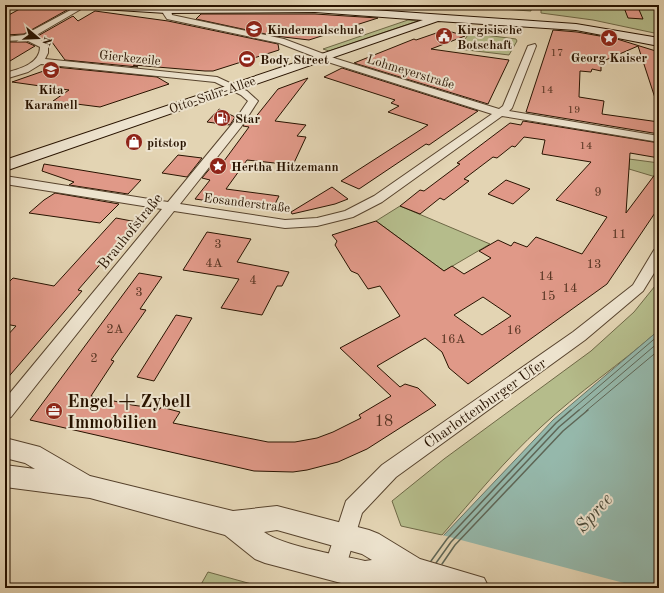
<svg xmlns="http://www.w3.org/2000/svg" width="664" height="593" font-family="'Old Standard TT',serif">
  <rect width="100%" height="100%" fill="#e3d4b3"/>
  <filter id="stains"><feTurbulence type="fractalNoise" baseFrequency=".005" numOctaves="4"/><feColorMatrix values="0 0 0 0 .2 0 0 0 0 .09 0 0 0 0 .02 0 0 0 .5 -.17"/></filter>
  <radialGradient id="worn" r=".72"><stop offset=".6" stop-color="#630" stop-opacity="0"/><stop offset="1" stop-color="#630" stop-opacity=".3"/></radialGradient>
  <path fill="#b5bc8b" stroke="#6e6846" d="M 465,5 L 531,5 L 531,11 L 471,7 Z
    M 541,5 L 659,5 L 659,34 L 593,20 L 541,13 Z
    M 408,20 L 418,21 L 329,51 L 323,49 Z
    M 469,33 L 516,39 L 517,41 L 509,55 L 459,49 Z
    M 629,159 L 659,163 L 659,178 L 629,169 Z
    M 400,206 L 490,244 L 444,271 L 376,221 Z
    M 659,281 L 659,330 C 621,364 578,392 541,427 C 505,460 474,498 442,535 L 401,526 L 392,501 L 444,459 L 591,351 L 634,312 Z
    M 208,572 L 266,588 L 199,588 Z"/>
  <path fill="#95b8ab" stroke="#697667" d="M 659,330 L 659,588 L 407,588 L 443,536 L 553,420 Z"/>
  <path fill="#e3d4b3" d="M 442,535 L 643,588 L 405,588 Z"/>
  <g fill="none" stroke-linecap="round" stroke-linejoin="round">
    <path stroke="#5e6656" stroke-width="1" d="M 570,411 L 659,335
      M 578,411 L 659,342
      M 586,411 L 659,350"/>
    <path stroke="#5e6656" stroke-width="1.5" d="M 431,561 L 447,539 L 556,423 L 571,410
      M 436,563 L 451,542 L 559,427 L 579,410
      M 442,564 L 455,545 L 563,431 L 588,410"/>
  </g>
  <path fill="#e09988" stroke="#281300" fill-rule="evenodd" d="M 27,5 L 66,8 L 67,10 L 24,34 L 5,35 L 5,17 Z
    M 623,5 L 637,5 L 643,19 L 628,18 Z
    M 95,11 L 168,21 L 278,44 L 279,50 L 213,71 L 205,71 L 133,65 L 138,67 L 65,60 L 49,38 L 45,41 L 36,37 L 73,16 L 78,21 Z
    M 201,14 L 315,14 L 378,18 L 309,40 L 275,36 L 196,19 Z
    M 445,30 L 465,36 L 431,49 L 509,60 L 488,104 L 354,63 L 414,39 L 416,40 Z
    M 553,30 L 577,32 L 617,39 L 659,52 L 659,101 L 656,101 L 638,46 L 601,62 L 601,71 L 592,69 L 591,72 L 580,71 L 579,97 L 604,101 L 602,114 L 659,122 L 659,134 L 526,112 Z
    M 5,42 L 26,42 L 35,46 L 5,64 Z
    M 55,67 L 157,77 L 169,84 L 100,107 L 53,101 L 69,90 L 12,82 Z
    M 342,68 L 478,111 L 429,145 L 426,144 L 359,189 L 341,181 L 428,125 L 388,112 L 399,106 L 391,103 L 395,100 L 324,77 Z
    M 308,78 L 275,121 L 306,125 L 297,136 L 306,137 L 293,165 L 247,160 L 226,189 L 279,196 L 272,210 L 195,199 L 210,180 L 202,178 L 217,160 L 224,161 L 249,127 L 243,126 L 246,122 L 250,124 L 278,89 Z
    M 219,109 L 235,117 L 230,125 L 207,122 Z
    M 523,121 L 659,143 L 659,158 L 630,153 L 626,213 L 659,169 L 659,207 L 607,284 L 468,384 L 449,368 L 442,352 L 425,338 L 377,366 L 400,387 L 405,384 L 418,388 L 436,405 L 367,449 L 338,462 L 307,470 L 293,472 L 254,471 L 30,420 L 139,273 L 162,277 L 140,309 L 146,310 L 111,360 L 114,361 L 91,396 L 132,405 L 160,409 L 161,407 L 180,412 L 173,423 L 268,442 L 295,442 L 317,438 L 333,432 L 361,418 L 359,415 L 391,396 L 340,348 L 400,316 L 380,286 L 368,289 L 358,274 L 351,271 L 335,245 L 337,241 L 332,235 L 376,221 L 444,271 L 452,266 L 464,274 L 491,258 L 479,251 L 498,240 L 511,246 L 514,242 L 527,247 L 536,237 L 582,254 L 607,217 L 556,200 L 591,162 L 542,154 L 545,140 L 524,137 L 515,147 L 512,146 L 497,158 L 493,157 L 464,179 L 469,181 L 444,200 L 440,198 L 420,214 L 400,206 L 420,190 L 424,191 L 460,164 L 457,163 L 510,123 L 521,125 ZM 483,297 L 511,316 L 482,335 L 454,315 Z
    M 178,155 L 202,158 L 187,177 L 162,173 Z
    M 44,164 L 141,180 L 128,194 L 69,185 L 74,182 L 42,171 Z
    M 506,180 L 530,189 L 513,204 L 488,194 Z
    M 332,187 L 348,199 L 335,204 L 292,214 L 291,212 Z
    M 55,193 L 119,204 L 100,223 L 29,213 L 44,200 Z
    M 116,218 L 137,222 L 78,290 L 82,291 L 5,381 L 5,338 L 16,326 L 5,324 L 5,286 L 13,278 L 54,286 Z
    M 207,232 L 251,239 L 237,262 L 289,272 L 282,286 L 277,286 L 262,315 L 221,308 L 239,279 L 183,270 Z
    M 176,315 L 192,318 L 154,381 L 137,377 Z"/>
  <g fill="none" stroke-linecap="round" stroke-linejoin="round">
    <g stroke="#57432d" stroke-width="2">
      <path id="minor" d="M 80,5 L 88,5 L 33,37 L 43,41 L 48,46 L 48,53 L 45,59 L 217,77 L 247,91 L 258,101 L 241,127 L 180,204 L 285,220 L 317,218 L 345,211 L 374,196 L 492,114 L 331,63 L 279,43 L 167,19 L 163,13 L 164,5 L 170,5 L 172,15 L 284,39 L 337,59 L 499,109 L 503,106 L 528,46 L 535,44 L 536,46 L 512,108 L 509,111 L 659,136 L 659,142 L 502,116 L 382,202 L 353,217 L 317,226 L 285,228 L 174,211 L 11,417 L 5,419 L 5,399 L 162,209 L 5,184 L 5,176 L 168,202 L 233,123 L 248,101 L 241,95 L 215,82 L 41,64 L 28,72 L 5,79 L 5,73 C 19,69 40,64 40,47 L 26,40 L 5,41 L 5,37 L 24,35 Z
        M 659,249 L 659,265 L 643,291 L 585,340 L 396,477 L 362,513 L 343,576 L 335,579 L 327,576 L 324,568 L 346,501 L 382,465 L 573,332 L 633,285 L 654,250 Z"/>
    </g>
    <g stroke="#57432d" stroke-width="2">
      <path id="tertiary" d="M 5,438 L 40,447 L 90,476 L 233,511 L 277,506 L 369,530 L 379,534 L 420,559 L 484,578 L 489,588 L 424,588 L 414,585 L 360,588 L 265,563 L 255,559 L 225,535 L 90,498 L 5,487 L 5,465 L 35,469 L 25,463 L 5,458 ZM 277,530 L 362,554 L 372,560 L 365,561 C 340,555 282,546 264,532 Z"/>
    </g>
    <g stroke="#281300" stroke-width="2">
      <path id="secondary" d="M 81,5 L 166,7 L 315,6 L 576,24 L 659,38 L 659,46 L 576,30 L 438,21 L 5,171 L 5,160 L 423,20 L 315,12 L 166,13 L 86,8 Z"/>
    </g>
    <use href="#minor" fill="#ede3ce" fill-rule="evenodd"/>
    <use href="#tertiary" fill="#ede3ce" fill-rule="evenodd"/>
    <use href="#secondary" fill="#ede3ce" fill-rule="evenodd"/>
  </g>
  <defs>
    <g id="school-disc" transform="scale(0.9)"><circle r="9.5" fill="#8f2418" stroke="#ede3ce"/><path d="M0-5L7-2L0 1L-7-2ZM-4 1L0 2.5L4 1V4Q0 6-4 4Z" fill="#fff"/></g>
    <g id="civic-disc" transform="scale(0.9)"><circle r="9.5" fill="#8f2418" stroke="#ede3ce"/><path d="M-.6-6.5H3V-4.5H.6V-3L4-1V1h2V6H-6V1h2V-1L-.6-3ZM-1.2 2.5V6h2.4V2.5Z" fill="#fff"/></g>
    <g id="sight-disc" transform="scale(0.9)"><circle r="9.5" fill="#8f2418" stroke="#ede3ce"/><path d="M0-6L1.8-2.2L6-1.7L2.9 1.2L3.7 5.4L0 3.3L-3.7 5.4L-2.9 1.2L-6-1.7L-1.8-2.2Z" fill="#fff"/></g>
    <g id="stadium-disc" transform="scale(0.9)"><circle r="9.5" fill="#8f2418" stroke="#ede3ce"/><path d="M0-5a6.5 5 0 1 0 0 10a6.5 5 0 1 0 0-10ZM-3.5-1.8h7v3.6h-7Z" fill="#fff"/></g>
    <g id="fuel-disc" transform="scale(0.9)"><circle r="9.5" fill="#8f2418" stroke="#ede3ce"/><path d="M-5.5-6h7V0h2V4h1.3V-2.5L3-4.5l.8-.8L6-3V5H2.5V1h-1V6h-7ZM-4.2-4.7v3.2H.2V-4.7Z" fill="#fff"/></g>
    <g id="shop-disc" transform="scale(0.9)"><circle r="9.5" fill="#8f2418" stroke="#ede3ce"/><path d="M-5-2.5h2.3a2.7 3.5 0 0 1 5.4 0H5L5.5 6h-11ZM-1.5-2.5h3a1.5 2.3 0 0 0-3 0Z" fill="#fff"/></g>
    <g id="office-disc" transform="scale(0.9)"><circle r="9.5" fill="#8f2418" stroke="#ede3ce"/><path d="M-6-3h4V-5.5h4V-3h4V5H-6ZM-1-4.5V-3h2v-1.5ZM-6 0V1H6V0Z" fill="#fff"/></g>
  </defs>
  <g fill-rule="evenodd">
    <use href="#school-disc" x="254" y="29"/>
    <use href="#civic-disc" x="444" y="36"/>
    <use href="#sight-disc" x="609" y="38"/>
    <use href="#stadium-disc" x="247" y="59"/>
    <use href="#school-disc" x="51" y="70"/>
    <use href="#fuel-disc" x="222" y="118"/>
    <use href="#shop-disc" x="134" y="142"/>
    <use href="#sight-disc" x="218" y="166"/>
    <use href="#office-disc" x="54" y="411"/>
  </g>
  <g text-anchor="middle" stroke-width="4" stroke-linejoin="round" paint-order="stroke">
    <g font-size="11" fill="#563422">
      <text x="557" y="56">17</text>
      <text x="547" y="93">14</text>
      <text x="574" y="113">19</text>
      <text x="586" y="149">14</text>
    </g>
    <g font-size="13" font-weight="bold" fill="#281300" stroke="#ede3ce" text-anchor="start">
      <text x="267" y="34">Kindermalschule</text>
      <text x="457" y="34">Kirgisische<tspan x="457" dy="15">Botschaft</tspan></text>
      <text x="609" y="62" text-anchor="middle">Georg Kaiser</text>
      <text x="260" y="64">Body Street</text>
      <text x="51" y="94" text-anchor="middle">Kita<tspan x="51" dy="15">Karamell</tspan></text>
      <text x="235" y="123">Star</text>
      <text x="147" y="147">pitstop</text>
      <text x="231" y="171">Hertha Hitzemann</text>
    </g>
    <g font-size="13" fill="#281300" stroke="#ede3ce">
      <text transform="translate(130 57) rotate(6)" y="5">Gierkezeile</text>
      <text transform="translate(411 71) rotate(17)" y="5">Lohmeyerstraße</text>
      <text transform="translate(212 94) rotate(-19)" y="5">Otto-Suhr-Allee</text>
      <text transform="translate(247 202) rotate(7)" y="5">Eosanderstraße</text>
    </g>
    <g font-size="13" fill="#563422">
      <text x="598" y="196">9</text>
      <text x="619" y="238">11</text>
      <text x="218" y="248">3</text>
      <text x="214" y="267">4A</text>
      <text x="594" y="268">13</text>
      <text x="546" y="280">14</text>
      <text x="253" y="284">4</text>
      <text x="570" y="292">14</text>
      <text x="139" y="296">3</text>
      <text x="548" y="300">15</text>
      <text x="115" y="333">2A</text>
      <text x="514" y="334">16</text>
      <text x="453" y="343">16A</text>
      <text x="94" y="362">2</text>
    </g>
    <g font-size="15" fill="#281300" stroke="#ede3ce">
      <text transform="translate(130 231) rotate(-51)" y="5">Brauhofstraße</text>
      <text transform="translate(485 403) rotate(-35)" y="5">Charlottenburger Ufer</text>
    </g>
    <g font-size="16" fill="#563422">
      <text x="384" y="426">18</text>
    </g>
    <g font-size="18" font-weight="bold" fill="#281300" stroke="#ede3ce" text-anchor="start">
      <text x="67" y="407">Engel + Zybell<tspan x="67" dy="21">Immobilien</tspan></text>
    </g>
    <g font-size="19" font-style="italic" fill="#4e4d3c" stroke="#ede3ce">
      <text transform="translate(593 512) rotate(-48)" y="7">Spree</text>
    </g>
  </g>
  <rect width="664" height="593" fill="none" stroke="#e3d4b3" stroke-width="20"/>
  <rect x="6" y="6" width="652" height="581" fill="none" stroke="#281300" stroke-width="2"/>
  <rect x="10" y="10" width="644" height="573" fill="none" stroke="#281300"/>
  <g transform="translate(38 38) rotate(109)" stroke="#ede3ce" stroke-width="3" paint-order="stroke">
  <path d="M0-3L7 15L0 10L-7 15Z" fill="#281300"/>
  <text y="-6" font-size="11" font-weight="bold" text-anchor="middle" fill="#281300">N</text>
  </g>
  <rect width="100%" height="100%" filter="url(#stains)"/>
  <rect width="100%" height="100%" fill="url(#worn)"/>
</svg>
